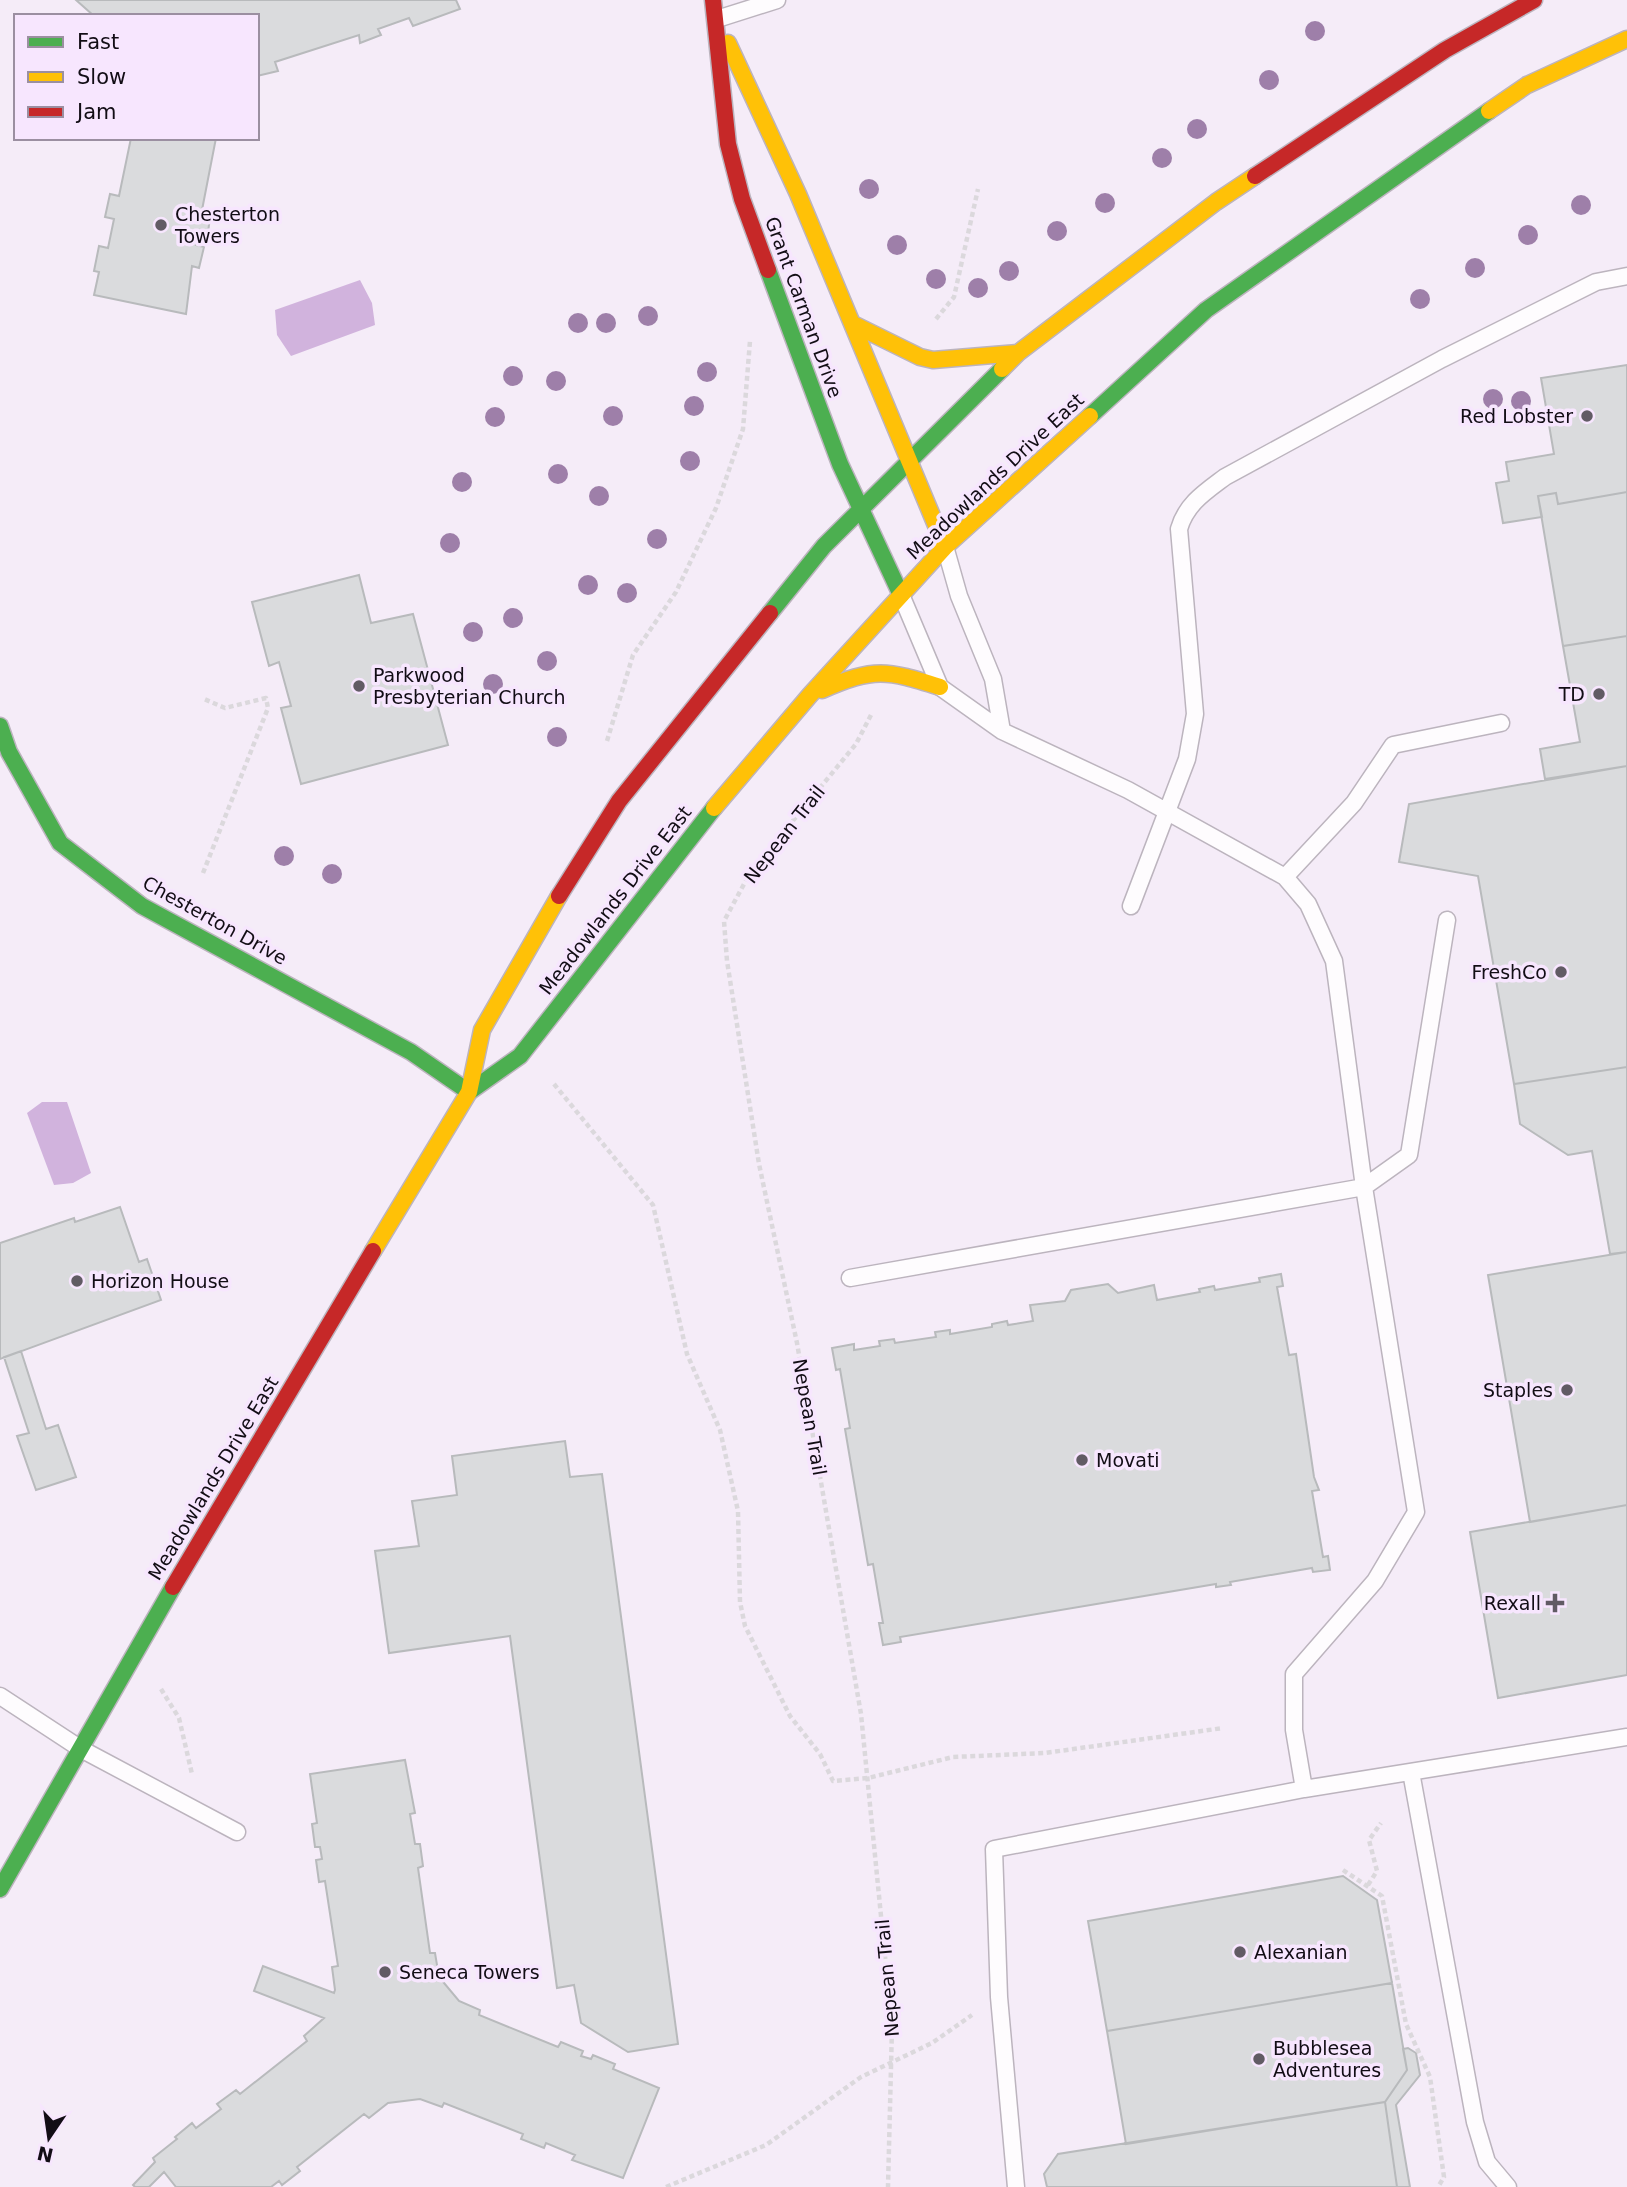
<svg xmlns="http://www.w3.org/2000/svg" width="1627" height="2187" font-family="'DejaVu Sans',sans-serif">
  <rect width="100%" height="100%" fill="#f5ecf8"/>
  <path fill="#d1b3dd" d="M 360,280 L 372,303 L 375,325 L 291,356 L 277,335 L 275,310 Z
    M 42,1102 L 67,1102 L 91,1173 L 73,1183 L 54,1185 L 27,1113 Z"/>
  <path fill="#dadbdd" stroke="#b8babc" stroke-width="2" d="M 76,0 L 456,0 L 460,9 L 413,26 L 409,18 L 378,29 L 381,35 L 360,43 L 359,35 L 275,62 L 278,71 L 257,76 L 257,16 L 94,16 Z
    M 131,138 L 216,138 L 202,210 L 211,211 L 208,232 L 200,230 L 196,245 L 204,247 L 199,268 L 192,266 L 186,314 L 94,295 L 99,272 L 94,271 L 99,246 L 108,248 L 114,219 L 105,217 L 110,194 L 119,196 Z
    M 1627,365 L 1627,492 L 1558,504 L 1556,493 L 1538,496 L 1542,517 L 1503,523 L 1496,483 L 1509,481 L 1506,462 L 1554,454 L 1541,378 Z
    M 1627,492 L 1627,636 L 1563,646 L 1538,496 L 1556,493 L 1558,504 Z
    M 359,575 L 371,623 L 413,614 L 448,745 L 301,784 L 281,708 L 291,706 L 279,662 L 269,666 L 252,602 Z
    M 1627,636 L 1627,766 L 1545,779 L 1540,749 L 1580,742 L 1563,646 Z
    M 1627,766 L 1627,1067 L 1514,1084 L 1478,876 L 1399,862 L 1409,804 Z
    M 1627,1067 L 1627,1252 L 1610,1254 L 1592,1151 L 1568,1155 L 1520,1124 L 1514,1084 Z
    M 120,1207 L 139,1262 L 147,1259 L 161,1300 L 0,1359 L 0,1243 L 74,1218 L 75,1222 Z
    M 1627,1252 L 1627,1505 L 1530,1522 L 1488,1275 Z
    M 1281,1274 L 1283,1286 L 1277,1287 L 1289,1355 L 1296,1354 L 1314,1477 L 1319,1490 L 1312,1491 L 1323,1557 L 1328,1556 L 1330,1570 L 1313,1572 L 1312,1568 L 1230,1582 L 1231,1585 L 1216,1587 L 1216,1584 L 900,1637 L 901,1642 L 883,1645 L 879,1623 L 883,1623 L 873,1564 L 868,1565 L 845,1429 L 850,1428 L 840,1369 L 836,1370 L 832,1348 L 854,1344 L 854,1350 L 880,1346 L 879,1341 L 894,1339 L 895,1343 L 936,1337 L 935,1332 L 950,1330 L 950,1334 L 992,1327 L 992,1324 L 1007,1321 L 1008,1325 L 1033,1321 L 1030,1305 L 1065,1301 L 1071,1290 L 1108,1284 L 1118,1293 L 1154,1285 L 1157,1300 L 1200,1292 L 1199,1289 L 1214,1286 L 1215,1290 L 1260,1282 L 1259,1278 Z
    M 21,1351 L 46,1429 L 58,1425 L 76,1477 L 36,1490 L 17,1436 L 29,1433 L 4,1357 Z
    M 565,1441 L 570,1477 L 602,1474 L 678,2044 L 628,2052 L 581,2023 L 574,1985 L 557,1988 L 510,1636 L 389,1653 L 375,1551 L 419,1546 L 412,1501 L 457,1495 L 452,1456 Z
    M 1627,1505 L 1627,1675 L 1498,1698 L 1470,1532 Z
    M 405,1760 L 415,1813 L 410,1814 L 415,1844 L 420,1844 L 423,1866 L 418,1868 L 430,1953 L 435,1953 L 439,1977 L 459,2001 L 480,2010 L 479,2015 L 558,2047 L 561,2042 L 583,2051 L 581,2056 L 591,2059 L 593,2055 L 615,2064 L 613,2069 L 659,2088 L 623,2178 L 572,2160 L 575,2155 L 546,2143 L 544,2148 L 521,2139 L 523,2134 L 444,2103 L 442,2107 L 420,2099 L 388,2103 L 369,2118 L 364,2114 L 297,2167 L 300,2171 L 282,2185 L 279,2181 L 271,2187 L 176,2187 L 164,2172 L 149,2187 L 135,2187 L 133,2185 L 155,2162 L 153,2158 L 177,2139 L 175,2137 L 192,2123 L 196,2128 L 221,2109 L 217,2104 L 236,2090 L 240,2094 L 307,2041 L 304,2036 L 324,2018 L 254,1991 L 263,1966 L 334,1993 L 335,1990 L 332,1967 L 338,1966 L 325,1881 L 319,1882 L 316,1860 L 322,1859 L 320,1847 L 315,1847 L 312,1824 L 317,1823 L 310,1774 Z
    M 1343,1876 L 1377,1900 L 1392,1983 L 1107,2031 L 1088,1921 Z
    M 1392,1983 L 1407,2070 L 1385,2102 L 1126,2144 L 1107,2031 Z
    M 1408,2048 L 1416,2053 L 1420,2075 L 1396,2105 L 1410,2187 L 1397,2187 L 1385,2102 L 1407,2070 L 1403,2049 Z
    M 1385,2102 L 1397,2187 L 1047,2187 L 1044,2174 L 1058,2154 Z"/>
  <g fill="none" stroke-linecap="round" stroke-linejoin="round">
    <g stroke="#bcb4be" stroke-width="19">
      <path id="lane" d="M 717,19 L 777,0
        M 946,550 L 959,596 L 993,679 L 1002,731
        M 902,597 L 940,687 L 1002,731 L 1128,790 L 1285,877 L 1308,904 L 1334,961 L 1364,1187 L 1416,1512 L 1375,1581 L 1294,1674 L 1294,1730 L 1304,1789
        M 1285,877 L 1354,803 L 1393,745 L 1501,723
        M 1131,906 L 1187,759 L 1195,714 L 1179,529 C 1186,504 1205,492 1225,477 L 1442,359 L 1596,282 L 1627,276
        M 850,1278 L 1364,1187 L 1409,1155 L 1447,920
        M 0,1696 L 81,1749 L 237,1832
        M 1411,1772 L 1475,2122 L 1487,2162 L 1508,2187
        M 1016,2187 L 999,1997 L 994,1849 L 1304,1789 L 1627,1737"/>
    </g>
    <g stroke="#bcb4be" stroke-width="19">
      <path id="fast" d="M 768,270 L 840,464 L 901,595
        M 1090,416 L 1206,310 L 1489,111
        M 770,613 L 824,546 L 1002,369
        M 0,726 L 9,752 L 60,843 L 142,906 L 411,1052 L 469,1092
        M 469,1092 L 520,1056 L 714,808
        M 0,1889 L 173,1587"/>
    </g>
    <g stroke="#bcb4be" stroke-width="19">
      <path id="slow" d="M 728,43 L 798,194 L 945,547
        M 1489,111 L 1527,85 L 1627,39
        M 853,324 L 920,357 L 933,360 L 1018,353
        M 1002,369 L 1018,353 L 1216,202 L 1255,176
        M 822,690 C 875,667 886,670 940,687
        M 714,808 L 810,695 L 945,547 L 1090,416
        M 373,1251 L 469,1092 L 482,1030 L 559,896"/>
    </g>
    <g stroke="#bcb4be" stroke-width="19">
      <path id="jam" d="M 713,0 L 728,144 L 742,199 L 768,270
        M 1255,176 L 1445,50 L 1534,0
        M 559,896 L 619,801 L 770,613
        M 173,1587 L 373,1251"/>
    </g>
    <path stroke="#dbd8dc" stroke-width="4.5" stroke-dasharray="5 3.5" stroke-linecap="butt" d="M 936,319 L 954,297 L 978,189
      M 871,715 L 856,744 L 750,873 L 724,921 L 727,961 L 759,1164 L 797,1343 L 861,1714 L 892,2027 L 888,2187
      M 607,741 L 633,655 L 676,592 L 716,508 L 743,429 L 750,341
      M 203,873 L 268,708 L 266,698 L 225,708 L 204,699
      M 554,1084 L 653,1205 L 687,1354 L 720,1430 L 738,1511 L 740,1602 L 745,1626 L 790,1716 L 820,1754 L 833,1781 L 868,1778 L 953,1757 L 1045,1753 L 1223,1728
      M 161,1689 L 179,1718 L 192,1774
      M 1343,1870 L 1382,1896 L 1406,2024 L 1430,2077 L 1444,2177 L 1438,2187
      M 1368,1885 L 1377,1871 L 1369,1840 L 1381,1823
      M 666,2187 L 766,2145 L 861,2077 L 932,2043 L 972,2015"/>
    <use href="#lane" stroke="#fefcfe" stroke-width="16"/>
    <use href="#fast" stroke="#4caf50" stroke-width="16"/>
    <use href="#slow" stroke="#ffc107" stroke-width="16"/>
    <use href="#jam" stroke="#c62828" stroke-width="16"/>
  </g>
  <g fill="#9e7fa9">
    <circle cx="1315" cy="31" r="10"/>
    <circle cx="1269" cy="80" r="10"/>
    <circle cx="1197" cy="129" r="10"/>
    <circle cx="1162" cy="158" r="10"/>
    <circle cx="869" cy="189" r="10"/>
    <circle cx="1105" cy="203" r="10"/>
    <circle cx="1581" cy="205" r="10"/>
    <circle cx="1057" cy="231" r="10"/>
    <circle cx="1528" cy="235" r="10"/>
    <circle cx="897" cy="245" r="10"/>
    <circle cx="1475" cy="268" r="10"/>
    <circle cx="1009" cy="271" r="10"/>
    <circle cx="936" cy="279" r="10"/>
    <circle cx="978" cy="288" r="10"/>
    <circle cx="1420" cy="299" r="10"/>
    <circle cx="648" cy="316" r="10"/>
    <circle cx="578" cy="323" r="10"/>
    <circle cx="606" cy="323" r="10"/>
    <circle cx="707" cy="372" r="10"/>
    <circle cx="513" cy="376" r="10"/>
    <circle cx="556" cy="381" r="10"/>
    <circle cx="1493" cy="399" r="10"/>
    <circle cx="1521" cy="401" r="10"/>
    <circle cx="694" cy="406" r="10"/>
    <circle cx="613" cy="416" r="10"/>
    <circle cx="495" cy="417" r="10"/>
    <circle cx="690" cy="461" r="10"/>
    <circle cx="558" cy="474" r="10"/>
    <circle cx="462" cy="482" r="10"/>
    <circle cx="599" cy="496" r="10"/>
    <circle cx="657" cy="539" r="10"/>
    <circle cx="450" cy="543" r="10"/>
    <circle cx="588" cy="585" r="10"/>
    <circle cx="627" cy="593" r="10"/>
    <circle cx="513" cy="618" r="10"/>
    <circle cx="473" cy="632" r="10"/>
    <circle cx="547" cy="661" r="10"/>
    <circle cx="493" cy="684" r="10"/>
    <circle cx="557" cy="737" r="10"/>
    <circle cx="284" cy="856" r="10"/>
    <circle cx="332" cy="874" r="10"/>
  </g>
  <g fill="#615b64" stroke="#f7e6fe" stroke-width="2.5">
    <circle cx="161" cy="225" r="7"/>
    <circle cx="1587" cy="416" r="7"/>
    <circle cx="359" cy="686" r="7"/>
    <circle cx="1599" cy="694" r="7"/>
    <circle cx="1561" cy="972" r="7"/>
    <circle cx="77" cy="1281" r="7"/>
    <circle cx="1567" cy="1390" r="7"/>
    <circle cx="1082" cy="1460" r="7"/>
    <path d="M1551.5 1592.5h7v7h7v7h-7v7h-7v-7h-7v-7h7z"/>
    <circle cx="1240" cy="1952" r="7"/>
    <circle cx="385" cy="1972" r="7"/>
    <circle cx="1259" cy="2059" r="7"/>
  </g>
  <g text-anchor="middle" stroke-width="7" stroke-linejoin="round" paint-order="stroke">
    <g font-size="19" fill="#120d15" stroke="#f7e6fe" text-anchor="start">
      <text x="175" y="221">Chesterton<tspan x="175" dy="22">Towers</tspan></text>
      <text x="1573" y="423" text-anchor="end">Red Lobster</text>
      <text x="373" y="682">Parkwood<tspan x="373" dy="22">Presbyterian Church</tspan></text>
      <text x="1585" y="701" text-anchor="end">TD</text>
      <text x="1547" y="979" text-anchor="end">FreshCo</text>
      <text x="91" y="1288">Horizon House</text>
      <text x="1553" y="1397" text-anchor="end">Staples</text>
      <text x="1096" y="1467">Movati</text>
      <text x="1541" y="1610" text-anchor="end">Rexall</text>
      <text x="1254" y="1959">Alexanian</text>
      <text x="399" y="1979">Seneca Towers</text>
      <text x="1273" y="2055">Bubblesea<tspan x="1273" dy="22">Adventures</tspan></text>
    </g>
    <g font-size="19" fill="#120d15" stroke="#f7e6fe">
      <text transform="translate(804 307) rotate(70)" y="7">Grant Carman Drive</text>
      <text transform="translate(995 476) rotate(-43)" y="7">Meadowlands Drive East</text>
      <text transform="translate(784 834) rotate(-52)" y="7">Nepean Trail</text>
      <text transform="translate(615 900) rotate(-52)" y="7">Meadowlands Drive East</text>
      <text transform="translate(215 920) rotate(29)" y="7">Chesterton Drive</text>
      <text transform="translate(810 1417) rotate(80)" y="7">Nepean Trail</text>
      <text transform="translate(213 1478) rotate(-59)" y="7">Meadowlands Drive East</text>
      <text transform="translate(887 1978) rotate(-95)" y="7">Nepean Trail</text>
    </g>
  </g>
  <rect x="14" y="14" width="245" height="126" fill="#f7e6fe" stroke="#9b8fa1" stroke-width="2"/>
  <rect x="28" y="37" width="35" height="10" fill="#4caf50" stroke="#9b8fa1" stroke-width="2"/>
  <text x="77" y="49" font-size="21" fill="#120d15">Fast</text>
  <rect x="28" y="72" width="35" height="10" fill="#ffc107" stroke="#9b8fa1" stroke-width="2"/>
  <text x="77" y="84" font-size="21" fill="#120d15">Slow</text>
  <rect x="28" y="107" width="35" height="10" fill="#c62828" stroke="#9b8fa1" stroke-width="2"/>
  <text x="77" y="119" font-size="21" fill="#120d15">Jam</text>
  <g transform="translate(49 2138) rotate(193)" stroke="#f7e6fe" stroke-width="5" paint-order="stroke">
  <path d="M0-5L12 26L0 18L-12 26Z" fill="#120d15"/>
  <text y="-10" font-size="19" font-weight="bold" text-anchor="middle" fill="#120d15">N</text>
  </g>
</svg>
